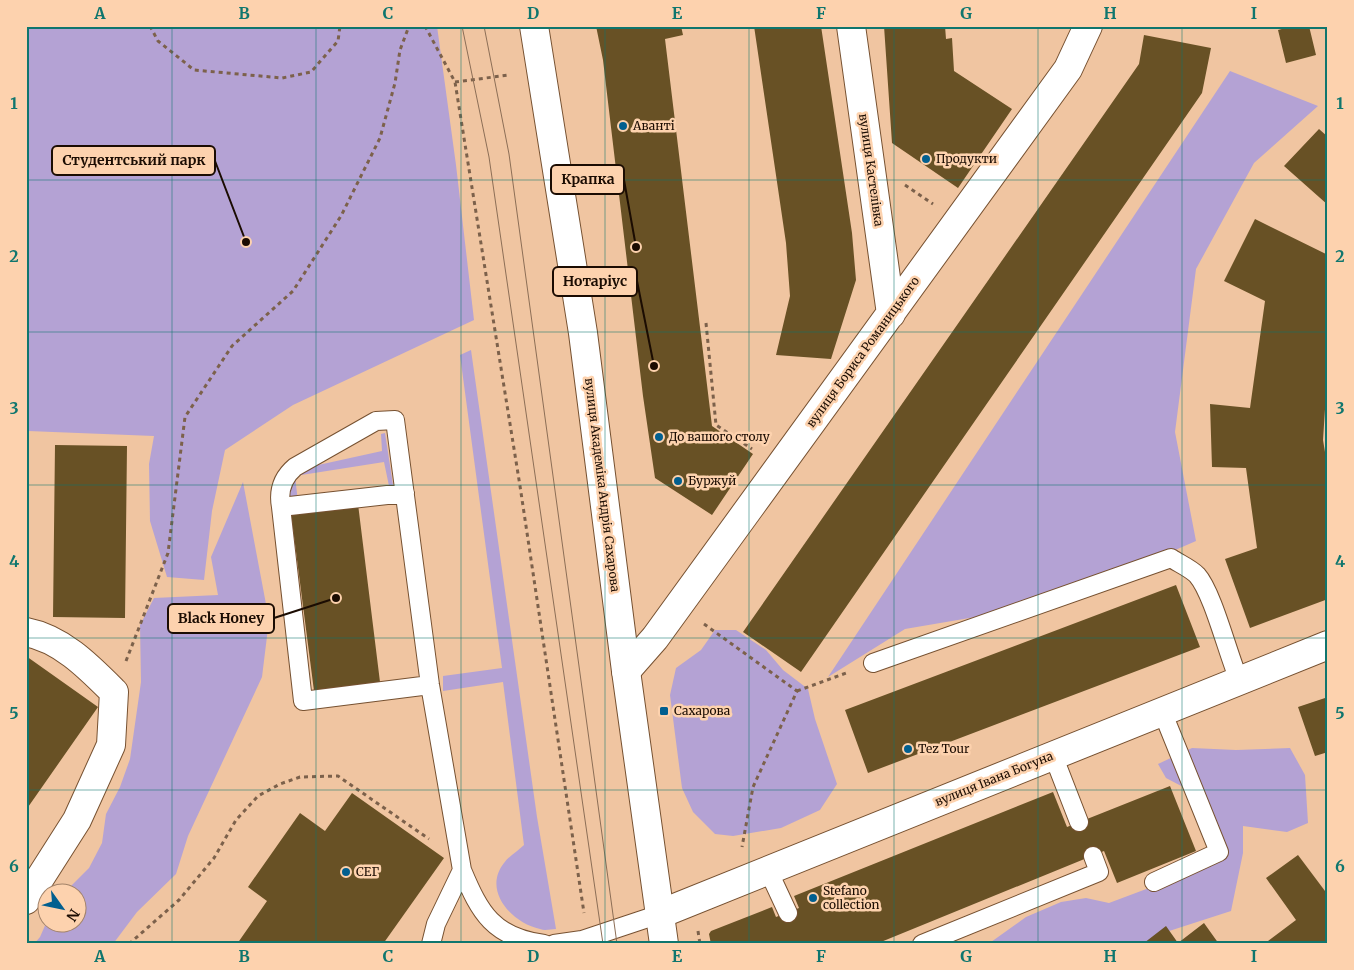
<svg xmlns="http://www.w3.org/2000/svg" width="1354" height="970" font-family="Merriweather,serif">
  <rect width="100%" height="100%" fill="#f0c5a1"/>
  <path fill="#b4a2d4" d="M 26,26 L 437,26 L 456,165 L 474,320 L 293,405 L 225,450 L 212,511 L 204,580 L 167,577 L 150,521 L 149,464 L 154,436 L 28,431 L 26,436 Z
    M 1230,71 L 1318,106 L 1254,163 L 1196,269 L 1175,432 L 1196,541 L 1051,604 L 905,629 L 828,677 Z
    M 471,350 L 537,817 L 556,929 C 551,929 545,931 540,929 C 512,923 482,891 504,863 C 509,856 518,851 524,845 L 503,682 L 443,691 L 443,676 L 502,668 L 460,355 Z
    M 385,433 L 393,485 L 389,486 L 384,462 L 295,476 L 298,502 L 285,504 L 287,478 L 300,469 L 382,451 L 381,434 Z
    M 243,482 L 269,620 L 262,677 L 188,836 L 176,874 L 137,912 L 113,944 L 34,944 L 40,937 L 47,921 L 78,922 L 78,892 L 65,892 L 89,868 L 102,843 L 106,814 L 120,787 L 130,759 L 141,682 L 140,625 L 154,598 L 218,595 L 211,557 Z
    M 715,630 L 736,630 L 766,650 L 783,670 L 808,689 L 815,719 L 837,784 L 820,810 L 781,828 L 733,836 L 715,834 L 693,812 L 682,788 L 670,695 L 676,668 L 701,650 Z
    M 1192,748 L 1236,750 L 1290,748 L 1305,775 L 1308,823 L 1287,832 L 1243,826 L 1243,853 L 1231,911 L 1163,933 L 1155,944 L 982,944 L 991,942 L 1026,917 L 1061,902 L 1086,898 L 1109,903 L 1149,888 L 1214,849 L 1187,789 L 1166,778 L 1158,764 Z"/>
  <path fill="#685125" d="M 596,26 L 681,26 L 683,35 L 665,39 L 712,426 L 753,454 L 712,515 L 655,478 L 643,396 L 603,60 Z
    M 754,26 L 821,26 L 852,233 L 856,280 L 831,359 L 776,355 L 790,296 L 786,243 Z
    M 884,26 L 945,26 L 946,39 L 952,38 L 954,71 L 1012,109 L 958,188 L 892,143 Z
    M 1293,26 L 1309,26 L 1316,55 L 1286,63 L 1278,30 Z
    M 1144,35 L 1211,48 L 1202,93 L 801,672 L 743,632 L 1139,64 Z
    M 1319,129 L 1328,137 L 1328,205 L 1284,166 Z
    M 1255,219 L 1328,255 L 1328,363 L 1323,440 L 1328,470 L 1328,599 L 1250,628 L 1225,559 L 1257,548 L 1246,468 L 1212,467 L 1210,404 L 1250,408 L 1265,301 L 1224,281 Z
    M 55,445 L 127,446 L 125,618 L 53,617 Z
    M 358,504 L 380,682 L 314,691 L 291,513 Z
    M 1176,585 L 1200,647 L 868,773 L 845,710 Z
    M 26,656 L 98,707 L 26,810 Z
    M 1328,697 L 1328,752 L 1315,756 L 1298,707 Z
    M 1170,786 L 1196,851 L 1117,883 L 1104,851 L 876,944 L 813,944 L 812,941 L 806,944 L 711,944 L 709,934 L 711,931 L 772,907 L 776,917 L 799,908 L 794,896 L 1053,792 L 1067,827 Z
    M 352,793 L 444,858 L 383,944 L 237,944 L 267,901 L 248,887 L 300,813 L 325,831 Z
    M 1298,855 L 1328,895 L 1328,944 L 1264,944 L 1296,920 L 1266,878 Z
    M 1204,923 L 1219,944 L 1144,943 L 1166,926 L 1178,943 Z"/>
  <g fill="none" stroke-linecap="round" stroke-linejoin="round">
    <g stroke="#765131" stroke-width="20">
      <path id="service" d="M 405,493 L 281,507 L 303,701 L 430,685
        M 281,507 C 278,491 282,478 295,467 L 376,421 L 395,420 L 430,685 L 462,870 L 436,924 L 431,944
        M 873,663 L 1171,558 C 1178,563 1190,568 1197,575 C 1213,593 1228,655 1239,680
        M 1053,755 L 1079,822
        M 462,870 C 480,913 493,937 544,944
        M 768,870 L 788,913
        M 1154,882 L 1219,852 L 1162,711
        M 554,944 L 582,940 L 660,914
        M 922,944 L 1099,872 L 1093,856"/>
    </g>
    <g stroke="#765131" stroke-width="30">
      <path id="minor" d="M 851,26 L 891,314
        M 26,632 C 62,639 89,667 114,692 L 111,745 L 77,820 L 26,900
        M 626,671 L 655,638 L 1068,69 L 1088,26
        M 660,914 L 1328,645"/>
    </g>
    <g stroke="#765131" stroke-width="30">
      <path id="secondary" d="M 534,26 L 583,333 L 626,671 L 664,944"/>
    </g>
    <path stroke="#7c614b" stroke-width="3" stroke-dasharray="4 4" stroke-linecap="butt" d="M 150,26 L 158,41 L 194,70 L 282,78 L 311,72 L 338,41 L 340,26
      M 425,26 L 455,82 L 520,486 L 584,913
      M 455,82 L 509,75
      M 905,185 L 933,204
      M 706,323 L 716,425 L 752,449
      M 704,624 L 797,691 L 753,787 L 742,847
      M 126,661 L 168,553 L 185,417 L 232,346 L 293,291 L 341,216 L 380,138 L 395,83 L 400,50 L 409,26
      M 797,691 L 849,672
      M 698,931 L 700,944
      M 129,944 L 179,900 L 214,858 L 236,820 L 258,796 L 280,784 L 300,777 L 338,776 L 429,839"/>
    <use href="#service" stroke="#fff" stroke-width="18"/>
    <use href="#minor" stroke="#fff" stroke-width="28"/>
    <use href="#secondary" stroke="#fff" stroke-width="28"/>
    <path stroke="#8c6e56" stroke-width="1" d="M 462,26 L 489,157 L 603,944
      M 484,26 L 509,154 L 617,944"/>
  </g>
  <path fill="none" stroke="#0f766e" stroke-width="1" stroke-opacity="0.55" d="M 172,26 L 172,944M 316,26 L 316,944M 461,26 L 461,944M 605,26 L 605,944M 749,26 L 749,944M 894,26 L 894,944M 1038,26 L 1038,944M 1182,26 L 1182,944M 26,180 L 1328,180M 26,332 L 1328,332M 26,485 L 1328,485M 26,638 L 1328,638M 26,790 L 1328,790"/>
  <g fill="#025f8f" stroke="#fdd2ae" stroke-width="2">
    <circle cx="623" cy="126" r="5"/>
    <circle cx="926" cy="159" r="5"/>
    <circle cx="659" cy="437" r="5"/>
    <circle cx="678" cy="481" r="5"/>
    <rect x="659" y="706" width="10" height="10" rx="2.5"/>
    <circle cx="908" cy="749" r="5"/>
    <circle cx="346" cy="872" r="5"/>
    <circle cx="813" cy="898" r="5"/>
  </g>
  <g text-anchor="middle" stroke-width="5" stroke-linejoin="round" paint-order="stroke">
    <g font-size="12" fill="#1b0c02" stroke="#fdd2ae" text-anchor="start">
      <text x="633" y="130">Аванті</text>
      <text x="936" y="163">Продукти</text>
      <text x="669" y="441">До вашого столу</text>
      <text x="688" y="485">Буржуй</text>
      <text x="674" y="715">Сахарова</text>
      <text x="918" y="753">Tez Tour</text>
      <text x="356" y="876">СЕГ</text>
      <text x="823" y="895">Stefano<tspan x="823" dy="14">collection</tspan></text>
    </g>
    <g font-size="12" fill="#1b0c02" stroke="#fdd2ae">
      <text transform="translate(871 170) rotate(82)" y="4">вулиця Кастелівка</text>
      <text transform="translate(863 352) rotate(-54)" y="4">вулиця Бориса Романицького</text>
      <text transform="translate(602 485) rotate(83)" y="4">вулиця Академіка Андрія Сахарова</text>
      <text transform="translate(994 779) rotate(-22)" y="4">вулиця Івана Богуна</text>
    </g>
  </g>
  <path fill="none" stroke="#1b0c02" stroke-width="2" d="M246 242L215 161M636 247L624 180M654 366L637 281M336 598L274 618"/>
  <g fill="#1b0c02" stroke="#fdd2ae" stroke-width="2">
    <circle cx="246" cy="242" r="5"/>
    <circle cx="636" cy="247" r="5"/>
    <circle cx="654" cy="366" r="5"/>
    <circle cx="336" cy="598" r="5"/>
  </g>
  <g fill="#fdd2ae" stroke="#1b0c02" stroke-width="2">
    <rect x="52" y="146" width="163" height="29" rx="5"/>
    <rect x="551" y="165" width="73" height="29" rx="5"/>
    <rect x="553" y="267" width="84" height="29" rx="5"/>
    <rect x="168" y="604" width="106" height="29" rx="5"/>
  </g>
  <g font-size="14" text-anchor="middle" font-weight="bold" fill="#1b0c02">
    <text x="134" y="165">Студентський парк</text>
    <text x="588" y="184">Крапка</text>
    <text x="595" y="286">Нотаріус</text>
    <text x="221" y="623">Black Honey</text>
  </g>
  <rect width="1354" height="970" fill="none" stroke="#fdd2ae" stroke-width="55"/>
  <g transform="translate(62 908) rotate(123)"><circle r="24" fill="#fdd2ae" stroke="#a38369"/>
  <path d="M0-4L9 19L0 12L-9 19Z" fill="#025f8f"/>
  <text y="-8" font-size="14" font-weight="bold" text-anchor="middle" fill="#1b0c02">N</text>
  </g>
  <rect x="28" y="28" width="1298" height="914" fill="none" stroke="#0f766e" stroke-width="2"/>
  <g font-size="16" text-anchor="middle" font-weight="bold" fill="#0f766e">
    <text x="100" y="19">A</text>
    <text x="244" y="19">B</text>
    <text x="388" y="19">C</text>
    <text x="533" y="19">D</text>
    <text x="677" y="19">E</text>
    <text x="821" y="19">F</text>
    <text x="966" y="19">G</text>
    <text x="1110" y="19">H</text>
    <text x="1254" y="19">I</text>
    <text x="14" y="109">1</text>
    <text x="1340" y="109">1</text>
    <text x="14" y="262">2</text>
    <text x="1340" y="262">2</text>
    <text x="14" y="414">3</text>
    <text x="1340" y="414">3</text>
    <text x="14" y="567">4</text>
    <text x="1340" y="567">4</text>
    <text x="14" y="719">5</text>
    <text x="1340" y="719">5</text>
    <text x="14" y="872">6</text>
    <text x="1340" y="872">6</text>
    <text x="100" y="962">A</text>
    <text x="244" y="962">B</text>
    <text x="388" y="962">C</text>
    <text x="533" y="962">D</text>
    <text x="677" y="962">E</text>
    <text x="821" y="962">F</text>
    <text x="966" y="962">G</text>
    <text x="1110" y="962">H</text>
    <text x="1254" y="962">I</text>
  </g>
</svg>
